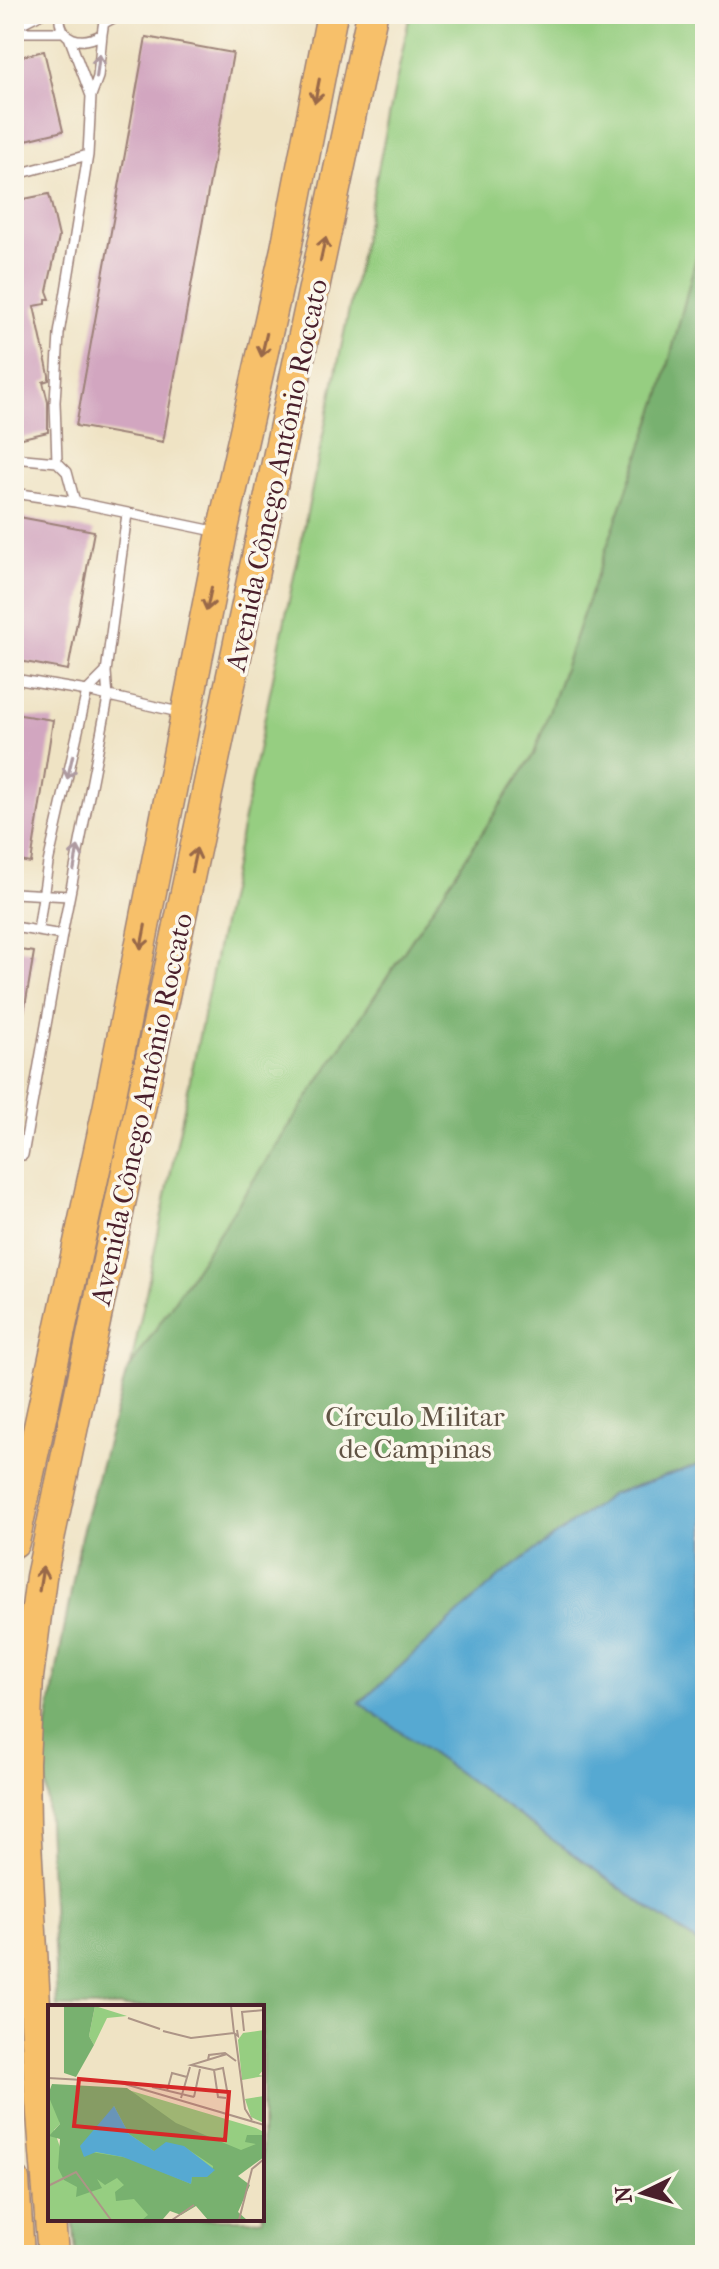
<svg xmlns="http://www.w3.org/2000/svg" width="719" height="2269" font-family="'IM FELL French Canon',serif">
  <rect width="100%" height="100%" fill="#fbf7ec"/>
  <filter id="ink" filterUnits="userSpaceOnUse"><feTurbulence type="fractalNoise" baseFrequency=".0125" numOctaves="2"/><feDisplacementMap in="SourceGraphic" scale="16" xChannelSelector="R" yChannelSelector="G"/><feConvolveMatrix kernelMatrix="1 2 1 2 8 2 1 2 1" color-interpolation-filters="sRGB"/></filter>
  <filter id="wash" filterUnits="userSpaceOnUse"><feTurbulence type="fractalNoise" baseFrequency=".006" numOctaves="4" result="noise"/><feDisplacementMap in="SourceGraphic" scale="32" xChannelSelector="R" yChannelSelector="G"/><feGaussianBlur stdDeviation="1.8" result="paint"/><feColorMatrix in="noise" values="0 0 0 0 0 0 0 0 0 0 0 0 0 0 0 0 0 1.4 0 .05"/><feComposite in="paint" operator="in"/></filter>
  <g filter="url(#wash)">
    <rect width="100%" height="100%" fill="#efe3c4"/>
    <path fill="#96ce81" stroke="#707656" stroke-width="2" d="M 410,14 L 705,14 L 705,2007 L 91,1559 Z"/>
    <path fill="#78b16f" stroke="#61684d" stroke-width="2" d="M 705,223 L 705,1463 L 612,1494 L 360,1702 L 705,1948 L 705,2255 L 76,2255 L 73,2219 L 262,2219 L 262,2007 L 57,2007 L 44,1741 L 81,1536 L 126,1374 L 534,754 L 661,393 Z"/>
    <path fill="#56a9d2" stroke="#50647e" stroke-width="2" d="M 705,1463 L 705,1948 L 360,1703 L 501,1575 L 612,1494 Z"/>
    <g id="blocks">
      <path fill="#d2a6c0" d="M 146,37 L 233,53 L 163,442 L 76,426 Z
        M 44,51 L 63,131 L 14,143 L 14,58 Z
        M 49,194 L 59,237 L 47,291 L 50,299 L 46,299 L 46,304 L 34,306 L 49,375 L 49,380 L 43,382 L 48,402 L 48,432 L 14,440 L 14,201 Z
        M 14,516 L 94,531 L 68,670 L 14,660 Z
        M 14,714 L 53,720 L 31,863 L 14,860 Z
        M 14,949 L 34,952 L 24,1013 L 14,1013 Z"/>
    </g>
  </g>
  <g filter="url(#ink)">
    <use href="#blocks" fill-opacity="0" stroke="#9c8178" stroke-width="2"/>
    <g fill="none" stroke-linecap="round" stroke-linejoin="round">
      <g stroke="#9c8178" stroke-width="12">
        <path id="service" d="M 60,14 C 58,41 82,46 102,34 L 105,14
          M 106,22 L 121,14
          M 14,27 L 40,14
          M 14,32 L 64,32
          M 69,37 L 91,96
          M 14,175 L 88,155 L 91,96 L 98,77 L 102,34
          M 14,458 L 57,462 L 67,472 L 75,502
          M 57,462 L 55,402 L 59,334 L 88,155
          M 14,493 L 75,502 L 219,532
          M 14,679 L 87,691 L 183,713
          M 14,893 L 69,896
          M 14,927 L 62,935
          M 38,931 L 48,863 L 87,691 L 106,672
          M 23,1155 L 62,935 L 108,698 L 106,672 L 127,514"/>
      </g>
      <g stroke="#9c8178" stroke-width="33">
        <path id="primary" d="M 14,1542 L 108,1109 L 222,533 L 286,249 L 332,14
          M 14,2180 L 19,2255
          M 50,2216 L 39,2076 L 25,1824 L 24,1763 L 28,1677 L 41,1577 L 372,14
          M 50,2219 L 53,2255"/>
      </g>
      <use href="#service" stroke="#fff" stroke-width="9"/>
      <use href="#primary" stroke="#f7c06b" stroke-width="30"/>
    </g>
    <defs><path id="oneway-shaft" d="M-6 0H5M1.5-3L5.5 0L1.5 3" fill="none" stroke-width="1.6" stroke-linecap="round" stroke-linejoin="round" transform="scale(2)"/></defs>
    <g stroke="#ae9aa0">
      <use href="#oneway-shaft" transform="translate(98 66) rotate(-83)"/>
      <use href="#oneway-shaft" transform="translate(70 767) rotate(103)"/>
      <use href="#oneway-shaft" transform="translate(76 858) rotate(-80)"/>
    </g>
    <g stroke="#986748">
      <use href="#oneway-shaft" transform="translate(317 91) rotate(101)"/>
      <use href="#oneway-shaft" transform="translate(323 249) rotate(-78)"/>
      <use href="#oneway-shaft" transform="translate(264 345) rotate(103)"/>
      <use href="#oneway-shaft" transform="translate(209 599) rotate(102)"/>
      <use href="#oneway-shaft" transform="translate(194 860) rotate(-78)"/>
      <use href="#oneway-shaft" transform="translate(143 937) rotate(101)"/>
      <use href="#oneway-shaft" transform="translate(41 1579) rotate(-81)"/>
    </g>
  </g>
  <g text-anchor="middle" stroke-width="7" stroke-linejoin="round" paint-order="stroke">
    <g font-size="28" fill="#4a1f2b" stroke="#fbf7ec">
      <text transform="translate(276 475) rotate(-78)" y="10">Avenida Cônego Antônio Roccato</text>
      <text transform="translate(141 1109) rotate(-78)" y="10">Avenida Cônego Antônio Roccato</text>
    </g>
    <g font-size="28" fill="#615445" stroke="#fbf7ec">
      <text x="415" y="1426">Círculo Militar<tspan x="415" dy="32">de Campinas</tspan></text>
    </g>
  </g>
  <g transform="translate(48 2005)">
    <rect width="216" height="216" fill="#efe3c4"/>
    <path d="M 47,1 L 79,11 L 59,13 L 46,40 L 41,31 ZM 216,25 L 216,64 L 211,70 L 216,71 L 194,75 L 190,35 L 195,28 ZM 77,84 L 208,123 L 216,127 L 216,137 L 99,215 L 0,215 L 0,90 L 9,107 L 12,119 L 6,125 L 12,142 ZM 216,91 L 216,118 L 203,112 L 197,94 Z" fill="#96ce81"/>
    <path d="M 16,1 L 47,1 L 41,31 L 46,40 L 28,72 L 16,68 ZM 4,79 L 79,83 L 128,118 L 193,145 L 208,139 L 197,137 L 199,130 L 216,130 L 216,152 L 190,171 L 202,180 L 190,207 L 199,215 L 160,215 L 148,201 L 133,210 L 122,206 L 115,214 L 94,215 L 100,210 L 86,194 L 68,196 L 67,187 L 76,180 L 69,173 L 57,180 L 49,174 L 54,183 L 28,192 L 29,182 L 16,175 L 10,163 L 12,134 L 1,131 L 12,119 L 0,90 ZM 66,101 L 81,129 L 106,146 L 135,141 L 165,161 L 164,168 L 144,172 L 143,179 L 81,153 L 43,147 Z" fill="#78b16f" fill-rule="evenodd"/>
    <path d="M 66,101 L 81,129 L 106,146 L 118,137 L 136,141 L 167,165 L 159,172 L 144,172 L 143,179 L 75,152 L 48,147 L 36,152 L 32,141 Z" fill="#56a9d2"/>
    <path fill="none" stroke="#ad9587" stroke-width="2" d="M 183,1 L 186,28 L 190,31 L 189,25M 80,13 L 112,24M 115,26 L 143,33 L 186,28M 196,26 L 194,7 L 216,5M 187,29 L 197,104 L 204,115M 160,55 L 161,50 L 177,48 L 188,56M 166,65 L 143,60 L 179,49M 0,73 L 70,77 L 216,120M 104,82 L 146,92M 119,86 L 124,68 L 139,72M 146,92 L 152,64M 133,93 L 142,62M 178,93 L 170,92 L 166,65 L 175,63 L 180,91M 0,181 L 28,167 L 63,215M 124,215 L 146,200M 191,215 L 204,164 L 216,154"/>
    <path fill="#d62828" fill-opacity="0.15" stroke="#d62828" stroke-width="4" d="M 31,74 L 181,87 L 177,135 L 26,121 Z"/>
    <rect width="216" height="216" fill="none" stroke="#4a1f2b" stroke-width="4"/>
  </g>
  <rect width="719" height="2269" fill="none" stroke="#fbf7ec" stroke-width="48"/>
  <g transform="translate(643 2193) rotate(265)" stroke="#fbf7ec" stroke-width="6" paint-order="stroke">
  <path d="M0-6L14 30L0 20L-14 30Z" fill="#4a1f2b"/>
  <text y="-12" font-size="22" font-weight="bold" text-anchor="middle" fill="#4a1f2b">N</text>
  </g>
</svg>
